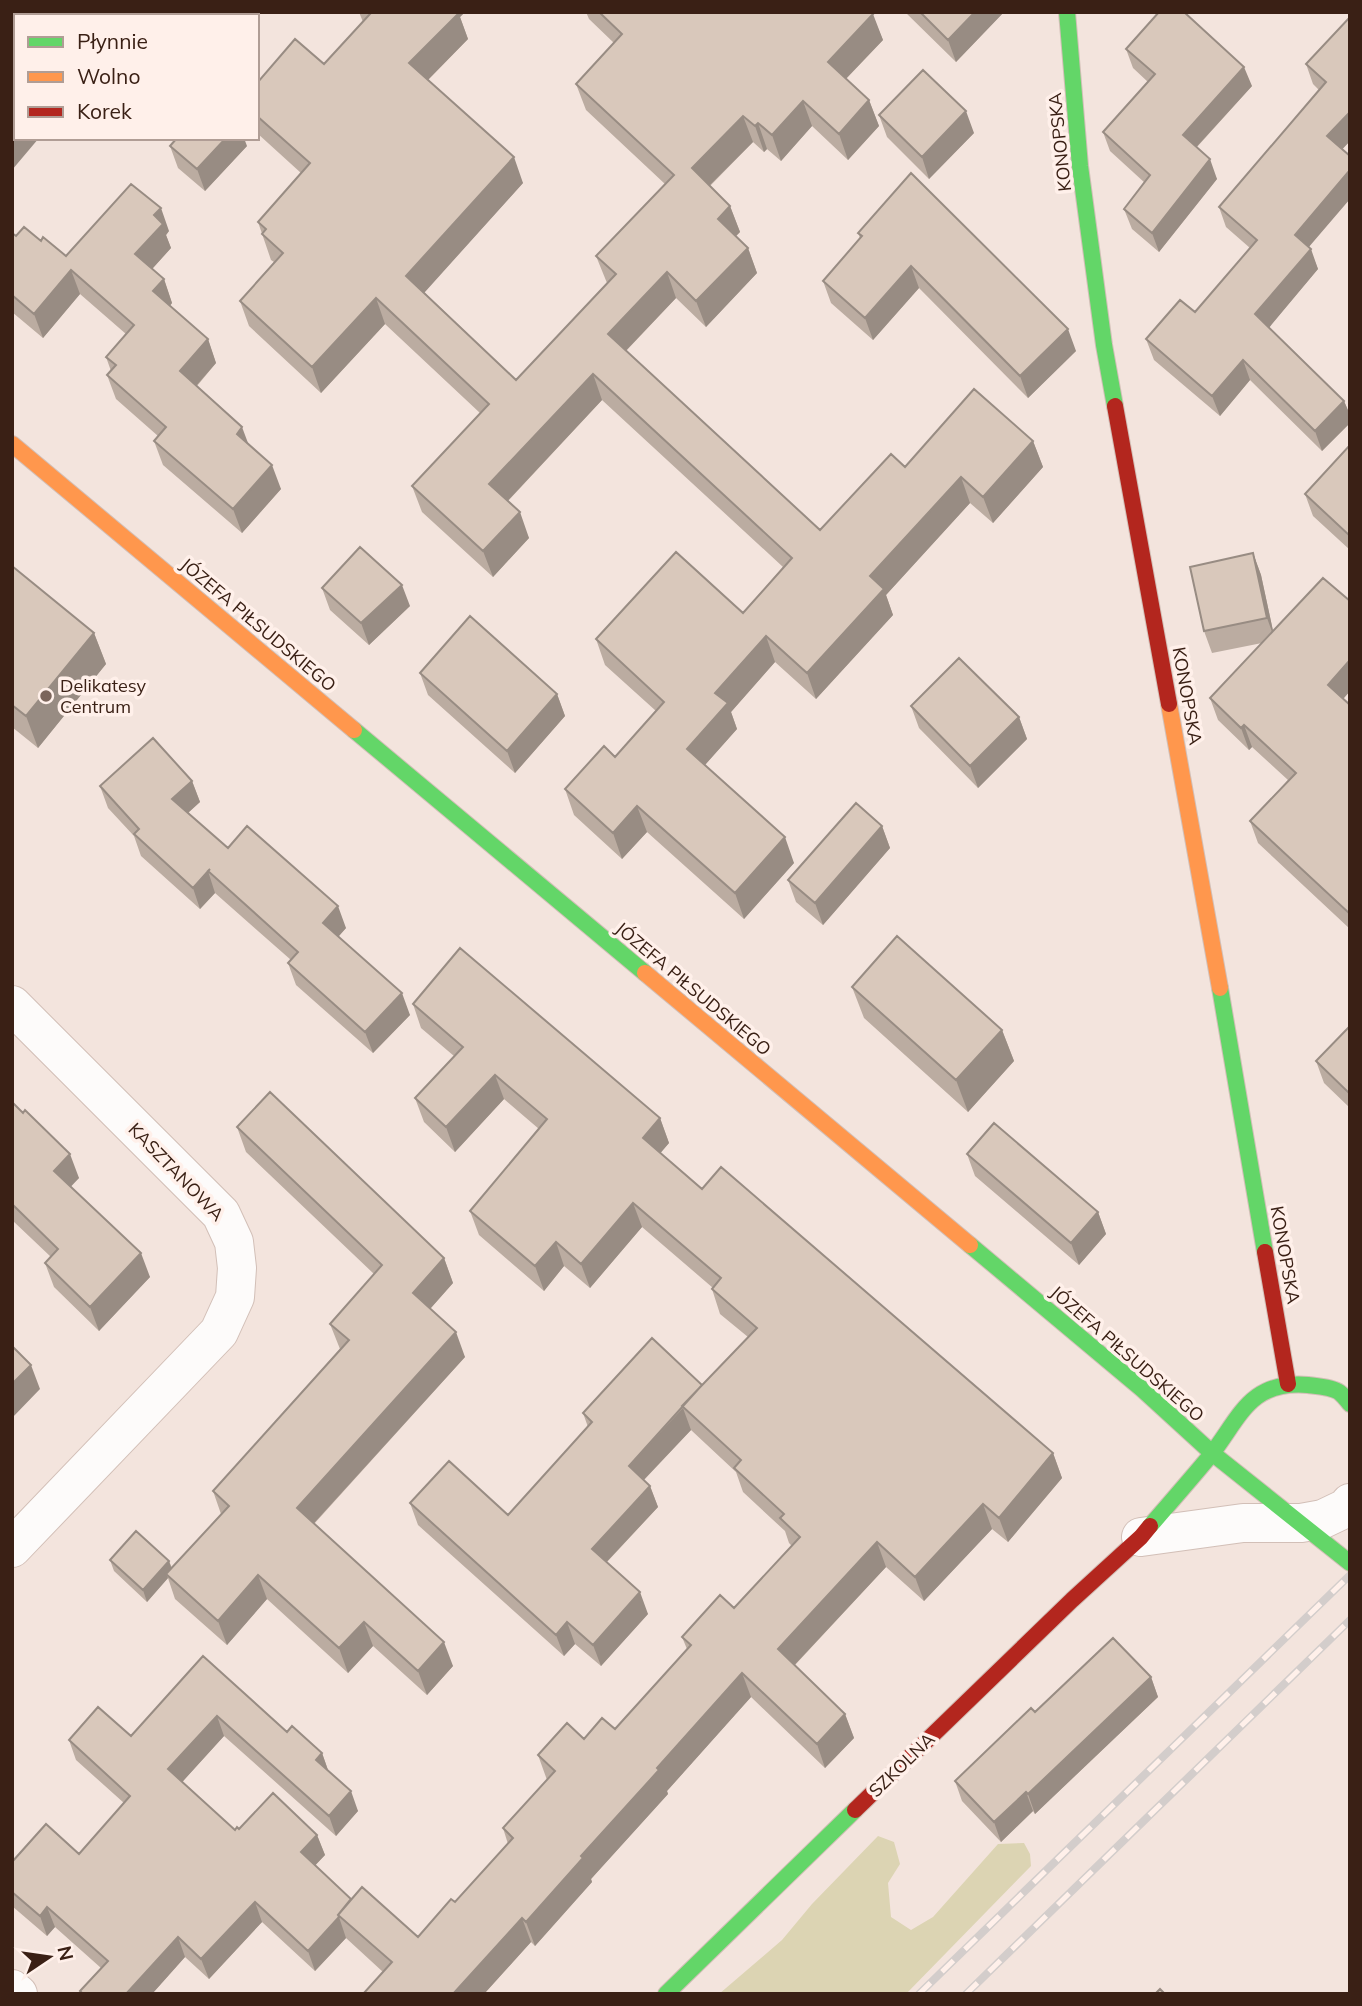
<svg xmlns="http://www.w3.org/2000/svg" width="1362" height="2006" font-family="Mulish,sans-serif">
  <rect width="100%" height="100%" fill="#f3e4dd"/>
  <path fill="#dcd4b3" d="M 878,1836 L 894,1842 L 900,1864 L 888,1883 L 891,1917 L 911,1930 L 933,1917 L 998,1844 L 1024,1843 L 1030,1854 L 1031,1866 L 906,1994 L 719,1994 L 782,1940 L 812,1904 Z"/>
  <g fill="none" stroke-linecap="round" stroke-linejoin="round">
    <g stroke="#d2bfb7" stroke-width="40">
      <path id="street" d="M 12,1005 L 221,1214 L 234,1242 L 237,1268 L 235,1297 L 219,1332 L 12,1548
        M 1141,1537 L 1243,1523 L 1301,1523 L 1323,1519 L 1346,1508 L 1350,1503
        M 12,1989 L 18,1994"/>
    </g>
    <g stroke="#d2bfb7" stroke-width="18">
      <path id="fast" d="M 1067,12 L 1080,166 L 1104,345 L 1115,406
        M 354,730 L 645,973
        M 1220,988 L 1265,1252
        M 970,1245 L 1142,1389 L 1212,1453 L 1350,1563
        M 1150,1526 C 1170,1503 1190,1480 1210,1456 C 1240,1418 1249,1380 1308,1385 C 1316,1386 1332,1387 1339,1392 C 1343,1395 1347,1400 1350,1404
        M 666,1994 L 855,1810"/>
    </g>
    <g stroke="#d2bfb7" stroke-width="18">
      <path id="slow" d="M 12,444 L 354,730
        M 1169,704 L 1220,988
        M 645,973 L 970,1245"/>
    </g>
    <g stroke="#d2bfb7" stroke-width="18">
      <path id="jam" d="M 1115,406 L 1169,704
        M 1265,1252 L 1288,1384
        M 855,1810 L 1072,1600 L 1141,1537 L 1150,1526"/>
    </g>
    <use href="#street" stroke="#fdfbfa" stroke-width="38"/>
    <use href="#fast" stroke="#63d668" stroke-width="16"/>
    <use href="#slow" stroke="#ff974d" stroke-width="16"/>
    <use href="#jam" stroke="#b3261e" stroke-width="16"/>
    <g stroke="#d3cdcb" stroke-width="8">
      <path id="rail" d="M 919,1994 L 1350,1575
        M 966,1994 L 1350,1620"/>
    </g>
    <use href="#rail" stroke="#fff0ea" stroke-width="5" stroke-dasharray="16" stroke-linecap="butt"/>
  </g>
  <path fill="#bbaca1" d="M 13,12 L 106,12 L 107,16 L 16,16 L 16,19 Z
    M 359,12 L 465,12 L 460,17 L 468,39 L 428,80 L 523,183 L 424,292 L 516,380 L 607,283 L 596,256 L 665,184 L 586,110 L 576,84 L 614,43 L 589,19 L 586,12 L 871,12 L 883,40 L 846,79 L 869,100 L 879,126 L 848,160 L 812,126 L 781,161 L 767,149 L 764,152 L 753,142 L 710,186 L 730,206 L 740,232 L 736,236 L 748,248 L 757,273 L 706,327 L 676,298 L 626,351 L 820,530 L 905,467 L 1033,441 L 1043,467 L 993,523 L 970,503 L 886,595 L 893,615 L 816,699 L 775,662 L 731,712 L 737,729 L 705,765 L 794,863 L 744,919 L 647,832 L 622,859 L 574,815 L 565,789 L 615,757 L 656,711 L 605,665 L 596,639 L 743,613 L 783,567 L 602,400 L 508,501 L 529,538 L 493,577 L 422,512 L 412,486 L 480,413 L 385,324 L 321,393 L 249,326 L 240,301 L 274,262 L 271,260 L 258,222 L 301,173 L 257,133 L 257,83 L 324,64 L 363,22 Z
    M 905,12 L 1004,12 L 956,62 Z
    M 1350,17 L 1350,141 L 1342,149 L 1309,247 L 1318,269 L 1269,327 L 1344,401 L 1350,415 L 1350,423 L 1322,451 L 1250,380 L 1220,416 L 1154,360 L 1146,339 L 1195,312 L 1250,248 L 1226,227 L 1219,207 L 1319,90 L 1313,84 L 1306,64 Z
    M 1126,49 L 1252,86 L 1197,147 L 1217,179 L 1159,252 L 1132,229 L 1124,209 L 1145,183 L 1110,151 L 1103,132 L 1148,82 L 1133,68 Z
    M 879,115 L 974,133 L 929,179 L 887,137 Z
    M 170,146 L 247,146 L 205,191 L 178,168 Z
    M 169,231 L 166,235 L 171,248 L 152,269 L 164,279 L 172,303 L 170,306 L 208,339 L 216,363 L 197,386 L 248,444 L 281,489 L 242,533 L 163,465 L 154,441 L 158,436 L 116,399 L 107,375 L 111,371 L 106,357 L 126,334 L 80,294 L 43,338 L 12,312 L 12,233 L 16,236 L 41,241 L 66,256 Z
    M 858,233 L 1076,351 L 1028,398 L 919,288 L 873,340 L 831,303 L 823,281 L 860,238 Z
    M 1350,445 L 1350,550 L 1313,516 L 1305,494 Z
    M 1253,553 L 1261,575 L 1273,631 L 1350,601 L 1350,691 L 1343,699 L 1350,705 L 1350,929 L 1258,843 L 1250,821 L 1288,780 L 1252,747 L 1249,750 L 1218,720 L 1210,698 L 1262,643 L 1212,653 L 1204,631 Z
    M 12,566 L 94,633 L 106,664 L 38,748 L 12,727 Z
    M 322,588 L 410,606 L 369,645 L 330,610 Z
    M 420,673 L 557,694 L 565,716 L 515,773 L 428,695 Z
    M 911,706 L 1019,717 L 1027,739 L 978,788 L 919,728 Z
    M 192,781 L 200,802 L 188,813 L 228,848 L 346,928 L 338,937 L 410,1015 L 373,1053 L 296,985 L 288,963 L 291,960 L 215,893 L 200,909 L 141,856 L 134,836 L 108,808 L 100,786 Z
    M 882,826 L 890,848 L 823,925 L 796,902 L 788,880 Z
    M 852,987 L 1002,1030 L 1014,1061 L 968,1112 L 864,1018 Z
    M 413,1004 L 660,1118 L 669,1143 L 660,1153 L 702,1189 L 1053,1453 L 1062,1478 L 1008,1542 L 992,1529 L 924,1601 L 886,1567 L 795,1665 L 845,1714 L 854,1738 L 825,1768 L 751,1697 L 667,1791 L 668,1794 L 591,1879 L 592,1882 L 535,1946 L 531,1942 L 484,1994 L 363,1994 L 383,1972 L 346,1938 L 315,1971 L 262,1922 L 209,1979 L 185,1957 L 152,1994 L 81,1994 L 80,1991 L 101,1968 L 55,1927 L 47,1936 L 12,1906 L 12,1862 L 79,1854 L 124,1803 L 76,1760 L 69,1740 L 131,1736 L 203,1656 L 287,1732 L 322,1753 L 328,1770 L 358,1811 L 336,1836 L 224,1736 L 182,1782 L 235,1830 L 317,1835 L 325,1855 L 315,1865 L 351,1899 L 418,1937 L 455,1902 L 508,1844 L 503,1828 L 547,1780 L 538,1755 L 584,1739 L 615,1729 L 687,1649 L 682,1637 L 734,1608 L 792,1546 L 789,1543 L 785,1531 L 743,1492 L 736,1472 L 691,1430 L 644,1480 L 650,1486 L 658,1507 L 607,1562 L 648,1614 L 601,1666 L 575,1644 L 564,1656 L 418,1525 L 410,1503 L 508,1515 L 588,1427 L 583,1413 L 702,1385 L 748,1337 L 720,1314 L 712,1289 L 713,1288 L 642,1227 L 590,1288 L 564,1266 L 544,1291 L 479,1235 L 470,1211 L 539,1129 L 504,1099 L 455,1152 L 424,1122 L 415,1098 L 454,1056 L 421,1028 Z
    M 1350,1026 L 1350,1108 L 1324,1083 L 1316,1061 Z
    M 12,1102 L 79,1178 L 70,1186 L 150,1277 L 99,1331 L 54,1287 L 45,1263 L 51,1257 L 12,1220 Z
    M 237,1127 L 444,1258 L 453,1283 L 430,1309 L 465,1357 L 314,1524 L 453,1666 L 427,1695 L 373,1646 L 348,1673 L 267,1599 L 227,1645 L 175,1599 L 168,1578 L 147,1602 L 114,1571 L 110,1560 L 169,1561 L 172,1568 L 221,1514 L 213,1491 L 340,1349 L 330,1324 L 374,1274 L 246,1152 Z
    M 967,1154 L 1098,1212 L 1106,1234 L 1079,1265 L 975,1176 Z
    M 1151,1677 L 1158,1697 L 1035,1814 L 1033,1811 L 1001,1842 L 962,1801 L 955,1781 L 1035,1712 Z"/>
  <path fill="#988c83" d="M 86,12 L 106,12 L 107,16 L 83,16 Z
    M 449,12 L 465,12 L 460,17 L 468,39 L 419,89 L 409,63 Z
    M 975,12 L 1004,12 L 956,62 L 948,40 Z
    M 873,14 L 883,40 L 837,88 L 828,62 Z
    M 1244,67 L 1252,86 L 1190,154 L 1183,135 Z
    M 869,100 L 879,126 L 848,160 L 839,134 Z
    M 803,101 L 812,126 L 781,161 L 772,135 Z
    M 966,111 L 974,133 L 929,179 L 922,157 Z
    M 1350,112 L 1350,141 L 1335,157 L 1327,136 Z
    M 743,116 L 753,142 L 701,194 L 692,168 Z
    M 758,123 L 767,149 L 764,152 L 755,126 Z
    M 16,132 L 16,138 L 39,138 L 12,170 L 12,136 Z
    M 226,138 L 244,138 L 247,146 L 205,191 L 197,169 Z
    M 514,157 L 523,183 L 416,302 L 406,276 Z
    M 1210,159 L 1217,179 L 1159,252 L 1152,233 Z
    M 1350,170 L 1350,199 L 1302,255 L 1295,235 Z
    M 730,206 L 740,232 L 727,245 L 718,219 Z
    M 161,208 L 169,231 L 166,235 L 171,248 L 144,278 L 135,254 L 154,215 Z
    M 748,248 L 757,273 L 706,327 L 696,301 Z
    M 1311,249 L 1318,269 L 1263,335 L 1255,314 Z
    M 911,266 L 919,288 L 873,340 L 865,318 Z
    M 71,270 L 80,294 L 43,338 L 34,314 Z
    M 667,272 L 676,298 L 617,360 L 608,334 Z
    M 164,279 L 172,303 L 162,315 L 153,291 Z
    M 376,298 L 385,324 L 321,393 L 312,367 Z
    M 1068,329 L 1076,351 L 1028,398 L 1020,376 Z
    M 208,339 L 216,363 L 189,394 L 180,371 Z
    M 1243,360 L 1250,380 L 1220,416 L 1212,396 Z
    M 593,374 L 602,400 L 499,510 L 489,484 Z
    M 1344,401 L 1350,415 L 1350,423 L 1322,451 L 1315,431 Z
    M 242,427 L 251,451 L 237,434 Z
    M 1033,441 L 1043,467 L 993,523 L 983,497 Z
    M 272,465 L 281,489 L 242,533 L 233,509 Z
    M 961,477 L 970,503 L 886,595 L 893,615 L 816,699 L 807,673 L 870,576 Z
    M 520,512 L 529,538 L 493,577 L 483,551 Z
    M 1253,553 L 1261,575 L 1275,640 L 1267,618 Z
    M 402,585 L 410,606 L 369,645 L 361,623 Z
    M 94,633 L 106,664 L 38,748 L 26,716 Z
    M 766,636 L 775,662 L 731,712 L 737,729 L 696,775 L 687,749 L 715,693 Z
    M 1350,660 L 1350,691 L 1336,707 L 1328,685 Z
    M 557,694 L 565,716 L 515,773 L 507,751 Z
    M 1019,717 L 1027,739 L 978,788 L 970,766 Z
    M 1244,725 L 1252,747 L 1249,750 L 1241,728 Z
    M 192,781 L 200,802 L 180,820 L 172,799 Z
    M 637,806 L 647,832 L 622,859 L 613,833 Z
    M 882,826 L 890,848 L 823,925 L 815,903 Z
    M 785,837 L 794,863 L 744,919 L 735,893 Z
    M 208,871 L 215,893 L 200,909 L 193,888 Z
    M 338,906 L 346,928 L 331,945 L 323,923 Z
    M 402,993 L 410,1015 L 373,1053 L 365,1032 Z
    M 1002,1030 L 1014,1061 L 968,1112 L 956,1080 Z
    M 495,1075 L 504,1099 L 455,1152 L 446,1127 Z
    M 660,1118 L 669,1143 L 652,1163 L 643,1138 Z
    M 70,1154 L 79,1178 L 63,1195 L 54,1171 Z
    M 633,1203 L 642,1227 L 590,1288 L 581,1264 Z
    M 1098,1212 L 1106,1234 L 1079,1265 L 1071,1243 Z
    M 556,1242 L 564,1266 L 544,1291 L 535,1266 Z
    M 141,1253 L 150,1277 L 99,1331 L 90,1307 Z
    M 444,1258 L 453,1283 L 422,1318 L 413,1293 Z
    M 456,1332 L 465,1357 L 305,1533 L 297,1508 Z
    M 31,1365 L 40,1389 L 12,1418 L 12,1384 Z
    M 683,1408 L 691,1430 L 636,1488 L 629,1466 Z
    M 1053,1453 L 1062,1478 L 1008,1542 L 999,1518 Z
    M 650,1486 L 658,1507 L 599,1570 L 592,1549 Z
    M 983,1504 L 992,1529 L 924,1601 L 915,1577 Z
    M 877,1542 L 886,1567 L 787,1673 L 778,1649 Z
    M 169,1561 L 173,1573 L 166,1574 L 168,1578 L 147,1602 L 143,1590 Z
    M 258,1575 L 267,1599 L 227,1645 L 218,1621 Z
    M 640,1592 L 648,1614 L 601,1666 L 593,1645 Z
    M 364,1622 L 373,1646 L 348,1673 L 339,1648 Z
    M 567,1622 L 575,1644 L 564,1656 L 556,1635 Z
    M 444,1642 L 453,1666 L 427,1695 L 418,1671 Z
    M 742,1673 L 751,1697 L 667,1791 L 668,1794 L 591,1879 L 592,1882 L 535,1946 L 526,1922 L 581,1856 L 657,1768 Z
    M 1151,1677 L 1158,1697 L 1035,1814 L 1028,1794 Z
    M 845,1714 L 854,1738 L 825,1768 L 817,1744 Z
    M 217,1716 L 224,1736 L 175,1790 L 168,1769 Z
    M 322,1753 L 329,1773 L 316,1760 Z
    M 351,1791 L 358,1811 L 336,1836 L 329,1816 Z
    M 1026,1792 L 1033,1811 L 1001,1842 L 994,1822 Z
    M 317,1835 L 325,1855 L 309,1872 L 301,1852 Z
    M 255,1902 L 262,1922 L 209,1979 L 201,1959 Z
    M 47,1907 L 55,1927 L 47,1936 L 40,1916 Z
    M 339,1917 L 346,1938 L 315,1971 L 308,1951 Z
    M 522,1918 L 531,1942 L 484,1994 L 453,1994 Z
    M 178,1937 L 185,1957 L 152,1994 L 126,1994 Z"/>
  <path fill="#d9c8bb" stroke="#988c83" stroke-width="2" d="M 21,12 L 86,12 L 83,16 L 25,16 Z
    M 368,12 L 458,12 L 459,13 L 409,63 L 514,157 L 406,276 L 516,380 L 616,274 L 596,256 L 674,175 L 576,84 L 622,34 L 599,12 L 871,12 L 873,14 L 828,62 L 869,100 L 839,134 L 803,101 L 772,135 L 758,123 L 755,126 L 743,116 L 692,168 L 730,206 L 718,219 L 748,248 L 696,301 L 667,272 L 608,334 L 820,530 L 891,454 L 905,467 L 974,389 L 1033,441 L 983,497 L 961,477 L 870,576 L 884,589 L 807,673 L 766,636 L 715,693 L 728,703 L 687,749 L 785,837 L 735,893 L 637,806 L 613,833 L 565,789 L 604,746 L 615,757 L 664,702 L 596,639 L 676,552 L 743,613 L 792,558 L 593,374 L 489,484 L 520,512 L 483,551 L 412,486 L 489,404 L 376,298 L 312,367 L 240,301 L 283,253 L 262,234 L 266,229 L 258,222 L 310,163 L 257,116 L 257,83 L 295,39 L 324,64 L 370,14 Z
    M 920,12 L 975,12 L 948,40 Z
    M 1159,12 L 1184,12 L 1244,67 L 1183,135 L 1210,159 L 1152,233 L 1124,209 L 1150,175 L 1103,132 L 1155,74 L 1126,49 Z
    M 1350,17 L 1350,112 L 1327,136 L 1350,156 L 1350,170 L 1295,235 L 1311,249 L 1255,314 L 1344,401 L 1315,431 L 1243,360 L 1212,396 L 1146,339 L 1180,300 L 1195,312 L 1257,240 L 1219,207 L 1326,82 L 1306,64 Z
    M 923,70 L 966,111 L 922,157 L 879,115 Z
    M 12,90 L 16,92 L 16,132 L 12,136 Z
    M 177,138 L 226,138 L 197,169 L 170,146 Z
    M 911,173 L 1068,329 L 1020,376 L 911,266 L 865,318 L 823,281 L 862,236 L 858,233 Z
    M 131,184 L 161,208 L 154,215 L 163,224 L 135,254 L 164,279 L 153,291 L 208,339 L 180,371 L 242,427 L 237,434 L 272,465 L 233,509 L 154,441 L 166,427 L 107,375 L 116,365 L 106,357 L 134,325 L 71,270 L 34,314 L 12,295 L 12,233 L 16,236 L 24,227 L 41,241 L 43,237 L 66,256 Z
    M 1350,445 L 1350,536 L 1305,494 Z
    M 360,547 L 402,585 L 361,623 L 322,588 Z
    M 1253,553 L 1267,618 L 1204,631 L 1190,567 Z
    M 12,566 L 94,633 L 26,716 L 12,705 Z
    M 1323,578 L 1350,601 L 1350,660 L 1328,685 L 1350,705 L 1350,914 L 1250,821 L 1296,773 L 1244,725 L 1241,728 L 1210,698 Z
    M 470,616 L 557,694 L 507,751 L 420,673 Z
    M 959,658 L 1019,717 L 970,766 L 911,706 Z
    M 153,738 L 192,781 L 172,799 L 228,848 L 247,826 L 338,906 L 323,923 L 402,993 L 365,1032 L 288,963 L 298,952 L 208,871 L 210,869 L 193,888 L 134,834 L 139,829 L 100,786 Z
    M 856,803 L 882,826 L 815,903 L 788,880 Z
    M 897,936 L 1002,1030 L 956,1080 L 852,987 Z
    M 460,948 L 660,1118 L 643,1138 L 702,1189 L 721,1167 L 1053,1453 L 999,1518 L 983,1504 L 915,1577 L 877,1542 L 778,1649 L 845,1714 L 817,1744 L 742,1673 L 657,1768 L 659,1770 L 581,1856 L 583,1858 L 526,1922 L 522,1918 L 453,1994 L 363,1994 L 392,1962 L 338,1915 L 362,1887 L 418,1937 L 451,1899 L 455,1902 L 513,1838 L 503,1828 L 555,1771 L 538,1755 L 567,1723 L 584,1739 L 602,1718 L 615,1729 L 691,1645 L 682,1637 L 720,1595 L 734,1608 L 800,1537 L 780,1518 L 784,1514 L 734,1468 L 741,1460 L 682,1406 L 757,1328 L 712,1289 L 721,1278 L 633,1203 L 581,1264 L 556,1242 L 535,1266 L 470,1211 L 547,1119 L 495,1075 L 446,1127 L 415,1098 L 463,1047 L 413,1004 Z
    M 1350,1026 L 1350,1094 L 1316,1061 Z
    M 270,1092 L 444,1258 L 413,1293 L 456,1332 L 297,1508 L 444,1642 L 418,1671 L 364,1622 L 339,1648 L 258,1575 L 218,1621 L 166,1574 L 229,1506 L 213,1491 L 349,1340 L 330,1324 L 382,1265 L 237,1127 Z
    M 12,1102 L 23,1113 L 25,1110 L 70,1154 L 54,1171 L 141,1253 L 90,1307 L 45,1263 L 58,1249 L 12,1204 Z
    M 994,1123 L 1098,1212 L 1071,1243 L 967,1154 Z
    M 652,1338 L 702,1385 L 629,1466 L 650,1486 L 592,1549 L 640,1592 L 593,1645 L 567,1622 L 556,1635 L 410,1503 L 449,1461 L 508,1515 L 592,1422 L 583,1413 Z
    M 12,1346 L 31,1365 L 12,1384 Z
    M 136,1531 L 169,1561 L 143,1590 L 110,1560 Z
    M 1113,1638 L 1151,1677 L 1028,1794 L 1026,1792 L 994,1822 L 955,1781 L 1031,1708 L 1035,1712 Z
    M 203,1656 L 287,1732 L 292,1726 L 322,1753 L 316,1760 L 351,1791 L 329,1816 L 217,1716 L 168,1769 L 235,1830 L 237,1827 L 239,1829 L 273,1793 L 317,1835 L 301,1852 L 351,1899 L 338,1915 L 339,1917 L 308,1951 L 255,1902 L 201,1959 L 178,1937 L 126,1994 L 83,1994 L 80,1991 L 108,1961 L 47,1907 L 40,1916 L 12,1892 L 12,1862 L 46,1824 L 79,1854 L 130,1796 L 69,1740 L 98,1707 L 131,1736 Z
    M 1160,1989 L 1165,1994 L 1155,1994 Z"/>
  <circle fill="#7b655b" stroke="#fff0ea" stroke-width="2.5" cx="46" cy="696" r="7"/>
  <g text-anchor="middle" stroke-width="7" stroke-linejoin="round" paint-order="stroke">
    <g font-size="18" fill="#3a2015" stroke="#fff0ea">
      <text transform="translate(1060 142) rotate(-96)" y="6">KONOPSKA</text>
      <text transform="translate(258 625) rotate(40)" y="6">JÓZEFA PIŁSUDSKIEGO</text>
      <text transform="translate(1187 696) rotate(80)" y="6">KONOPSKA</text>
      <text transform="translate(693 989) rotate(40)" y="6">JÓZEFA PIŁSUDSKIEGO</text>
      <text transform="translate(176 1172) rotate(46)" y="6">KASZTANOWA</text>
      <text transform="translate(1285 1255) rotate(80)" y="6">KONOPSKA</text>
      <text transform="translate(1127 1354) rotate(41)" y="6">JÓZEFA PIŁSUDSKIEGO</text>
      <text transform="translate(902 1765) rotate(-44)" y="6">SZKOLNA</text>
    </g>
    <g font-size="18" fill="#3a2015" stroke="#fff0ea" text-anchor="start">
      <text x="60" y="692">Delikatesy<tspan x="60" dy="21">Centrum</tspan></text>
    </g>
  </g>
  <rect width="1362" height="2006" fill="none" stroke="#3a2015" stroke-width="28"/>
  <rect x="14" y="14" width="245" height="126" fill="#fff0ea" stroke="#b09d95" stroke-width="2"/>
  <rect x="28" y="37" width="35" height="10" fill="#63d668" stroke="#b09d95" stroke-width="2"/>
  <text x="77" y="49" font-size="21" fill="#3a2015">Płynnie</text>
  <rect x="28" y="72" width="35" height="10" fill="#ff974d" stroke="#b09d95" stroke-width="2"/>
  <text x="77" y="84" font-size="21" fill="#3a2015">Wolno</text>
  <rect x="28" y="107" width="35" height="10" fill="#b3261e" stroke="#b09d95" stroke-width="2"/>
  <text x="77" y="119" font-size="21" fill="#3a2015">Korek</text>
  <g transform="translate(49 1957) rotate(77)" stroke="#fff0ea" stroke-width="5" paint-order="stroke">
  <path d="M0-5L12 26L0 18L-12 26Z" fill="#3a2015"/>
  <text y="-10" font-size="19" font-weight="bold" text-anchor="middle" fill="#3a2015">N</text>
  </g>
</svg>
